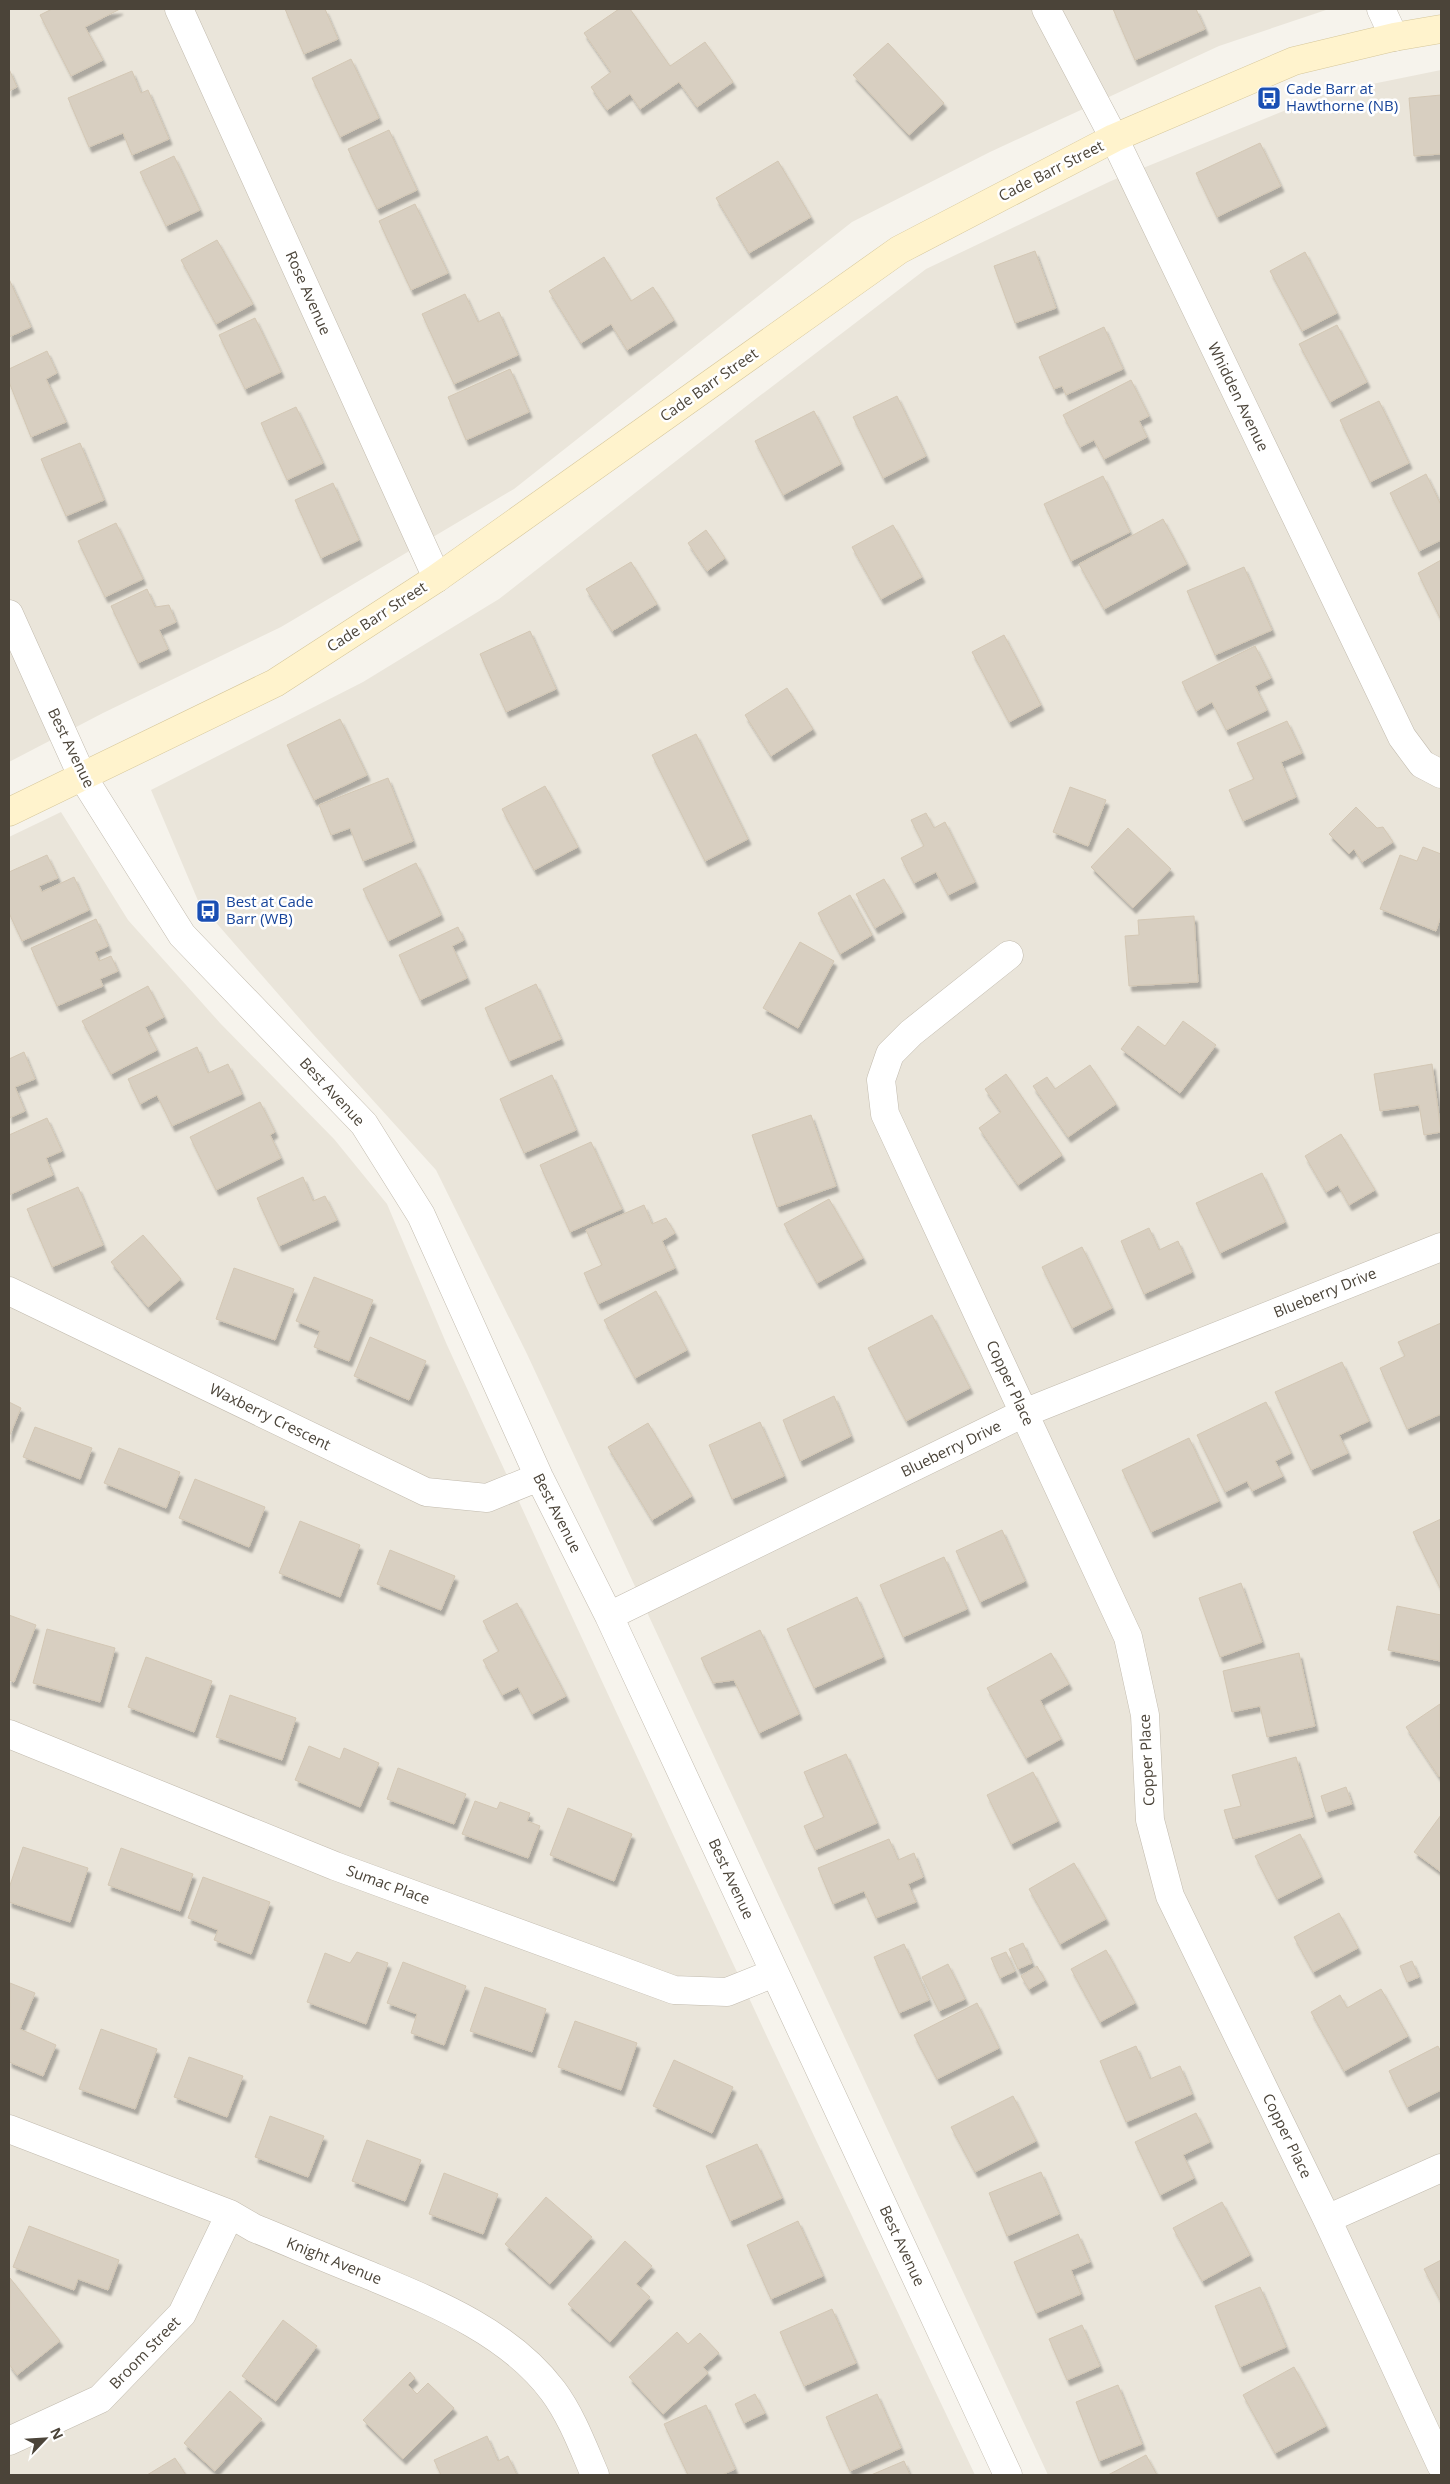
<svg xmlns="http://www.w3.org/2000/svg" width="1450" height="2484" font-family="'Open Sans',sans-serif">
  <defs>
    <filter id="shadow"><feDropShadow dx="3" dy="5.5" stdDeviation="1" flood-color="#0004"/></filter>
  </defs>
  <rect width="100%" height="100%" fill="#f6f3ec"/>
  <path fill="#eae5da" d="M 9,9 L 1329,9 L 1219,46 L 990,152 L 852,222 L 514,489 L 281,627 L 103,713 L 9,762 Z
    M 1441,70 L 1441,2475 L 1048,2475 L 527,1354 L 436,1170 L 313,1034 L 199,903 L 151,790 L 363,682 L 499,599 L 753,401 L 926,269 L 1111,181 L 1328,93 Z
    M 61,812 L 128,920 L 220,1023 L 334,1139 L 387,1204 L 447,1345 L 561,1593 L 769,2041 L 975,2475 L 9,2475 L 9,837 Z"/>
  <path fill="#d8cfc1" stroke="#d3c7b4" filter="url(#shadow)" d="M 52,9 L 120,9 L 85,27 L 103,60 L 71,76 L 40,15 Z
    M 285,9 L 325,9 L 338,39 L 304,54 Z
    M 619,9 L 630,9 L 670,66 L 705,42 L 733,82 L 697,107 L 679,82 L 640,109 L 630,94 L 607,110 L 591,87 L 611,72 L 584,33 Z
    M 1113,9 L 1196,9 L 1205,29 L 1135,60 Z
    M 888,43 L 944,103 L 909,135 L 853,75 Z
    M 351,59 L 379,118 L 340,137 L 312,78 Z
    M 9,69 L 17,87 L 9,91 Z
    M 132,71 L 141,93 L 148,90 L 169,139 L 132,155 L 123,133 L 89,147 L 68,98 Z
    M 1441,95 L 1441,154 L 1414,156 L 1409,98 Z
    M 389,130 L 417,190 L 377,209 L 348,149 Z
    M 1260,143 L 1281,186 L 1217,217 L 1196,173 Z
    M 174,156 L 200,210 L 166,226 L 140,172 Z
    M 778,161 L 811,217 L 749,253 L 716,198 Z
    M 415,204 L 448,273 L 411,290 L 379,221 Z
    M 217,240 L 253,304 L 216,324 L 181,260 Z
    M 1035,251 L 1056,308 L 1015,323 L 994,266 Z
    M 1305,252 L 1337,313 L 1302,331 L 1270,271 Z
    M 604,257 L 631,301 L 653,287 L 674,320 L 627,350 L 611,324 L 581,343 L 549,291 Z
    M 9,279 L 31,327 L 9,337 Z
    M 465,294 L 478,322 L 499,312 L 518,355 L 454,384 L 422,314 Z
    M 255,318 L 281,372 L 245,389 L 219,335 Z
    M 1337,325 L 1367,382 L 1330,402 L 1299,344 Z
    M 1104,327 L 1123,369 L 1066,395 L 1062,386 L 1054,389 L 1039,357 Z
    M 47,351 L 57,373 L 46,379 L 66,422 L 31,437 L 9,382 L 9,369 Z
    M 510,369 L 529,412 L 466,440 L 448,397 Z
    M 1131,380 L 1149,416 L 1139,421 L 1147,437 L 1104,459 L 1094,440 L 1080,447 L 1063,415 Z
    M 897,396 L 926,456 L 883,478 L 853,417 Z
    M 1379,401 L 1409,463 L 1370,482 L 1340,420 Z
    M 296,407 L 323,463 L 287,480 L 261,423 Z
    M 814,411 L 841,464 L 783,495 L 755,441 Z
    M 80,443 L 104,500 L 66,516 L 41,459 Z
    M 1426,474 L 1441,505 L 1441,540 L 1419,551 L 1390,493 Z
    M 1103,476 L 1130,532 L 1071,561 L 1044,504 Z
    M 333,483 L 359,540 L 321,558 L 295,500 Z
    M 1163,519 L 1187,564 L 1104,609 L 1079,564 Z
    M 116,523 L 143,579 L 105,597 L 78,541 Z
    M 893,525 L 922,577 L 881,599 L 852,547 Z
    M 706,530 L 725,558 L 707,571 L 688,543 Z
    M 1441,560 L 1441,620 L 1418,573 Z
    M 631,562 L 657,604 L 612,631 L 586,589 Z
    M 1244,567 L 1272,630 L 1215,655 L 1187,591 Z
    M 147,589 L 155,607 L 169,605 L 176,622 L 159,630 L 168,649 L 138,663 L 111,606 Z
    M 530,631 L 556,689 L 506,712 L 480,654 Z
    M 1004,635 L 1041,705 L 1009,722 L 972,652 Z
    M 1255,646 L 1271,678 L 1255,686 L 1267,710 L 1226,730 L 1212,702 L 1196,711 L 1182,682 Z
    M 787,688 L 813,729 L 771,756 L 745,715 Z
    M 340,719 L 367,775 L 314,800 L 287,745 Z
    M 1287,721 L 1302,753 L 1281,762 L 1296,797 L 1243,821 L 1229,790 L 1254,779 L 1237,743 Z
    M 696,734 L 748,839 L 705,861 L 652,755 Z
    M 388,778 L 413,841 L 363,861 L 350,828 L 331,835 L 319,805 Z
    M 545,786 L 578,847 L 534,870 L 502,809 Z
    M 1070,787 L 1106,800 L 1088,846 L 1053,832 Z
    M 1356,807 L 1377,828 L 1383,827 L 1393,842 L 1362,862 L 1354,849 L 1349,854 L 1329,834 Z
    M 926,813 L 934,828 L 945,822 L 975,882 L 948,895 L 936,872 L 914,883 L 901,858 L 924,846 L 911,820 Z
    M 1128,828 L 1171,869 L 1133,908 L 1091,867 Z
    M 1423,847 L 1441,854 L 1441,916 L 1436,931 L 1380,909 L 1400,855 L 1417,861 Z
    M 47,855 L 58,878 L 39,886 L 42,892 L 74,877 L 89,910 L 22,941 L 9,913 L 9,872 Z
    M 416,863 L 441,915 L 388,941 L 363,889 Z
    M 884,879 L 903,912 L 875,928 L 856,894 Z
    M 850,895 L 872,935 L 840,954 L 818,913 Z
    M 1194,916 L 1198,982 L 1129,986 L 1125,936 L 1139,935 L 1138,920 Z
    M 96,919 L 108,946 L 95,952 L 99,961 L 111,956 L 118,971 L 100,979 L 103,986 L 57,1006 L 31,948 Z
    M 458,927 L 464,940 L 452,946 L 467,978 L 420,1000 L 399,955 Z
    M 800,942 L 834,961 L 798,1028 L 763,1008 Z
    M 536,984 L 561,1039 L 509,1061 L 485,1008 Z
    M 148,986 L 164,1017 L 145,1027 L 157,1050 L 111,1074 L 82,1021 Z
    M 1183,1021 L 1216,1045 L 1180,1093 L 1121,1049 L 1138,1026 L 1165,1046 Z
    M 197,1047 L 208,1073 L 228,1064 L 242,1094 L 172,1126 L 157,1095 L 140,1104 L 128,1079 Z
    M 24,1052 L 35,1079 L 15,1087 L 25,1111 L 9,1118 L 9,1059 Z
    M 1432,1064 L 1441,1132 L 1424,1135 L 1419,1105 L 1380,1111 L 1374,1074 Z
    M 1090,1065 L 1116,1104 L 1068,1137 L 1033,1086 L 1047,1077 L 1055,1089 Z
    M 1006,1074 L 1062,1155 L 1018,1185 L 979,1128 L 1001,1112 L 985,1089 Z
    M 552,1075 L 576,1130 L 524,1153 L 500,1099 Z
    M 260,1102 L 275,1132 L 270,1135 L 281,1158 L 216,1190 L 190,1137 Z
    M 811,1115 L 836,1186 L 777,1207 L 752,1135 Z
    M 47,1118 L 62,1151 L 46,1158 L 53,1175 L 9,1195 L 9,1135 Z
    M 1341,1134 L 1375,1190 L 1349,1205 L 1338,1185 L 1326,1192 L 1305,1156 Z
    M 591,1142 L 622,1209 L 570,1232 L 540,1165 Z
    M 1262,1173 L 1285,1222 L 1220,1253 L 1196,1203 Z
    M 303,1177 L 313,1201 L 325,1196 L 337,1220 L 279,1246 L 257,1198 Z
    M 78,1187 L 103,1245 L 52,1267 L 27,1209 Z
    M 829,1199 L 863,1258 L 817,1283 L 784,1224 Z
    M 644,1205 L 652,1224 L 666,1218 L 675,1233 L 662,1241 L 675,1268 L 598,1304 L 584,1273 L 602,1265 L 586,1230 Z
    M 1149,1228 L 1159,1250 L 1178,1241 L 1192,1272 L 1144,1294 L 1121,1241 Z
    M 143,1235 L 181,1279 L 148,1307 L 111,1262 Z
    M 1082,1247 L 1112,1308 L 1072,1328 L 1042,1267 Z
    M 234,1268 L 294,1289 L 275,1340 L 216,1319 Z
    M 314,1277 L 373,1300 L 349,1361 L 314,1347 L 320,1331 L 296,1321 Z
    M 656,1291 L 687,1350 L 635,1378 L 604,1320 Z
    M 932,1315 L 970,1388 L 906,1421 L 868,1348 Z
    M 1441,1323 L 1441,1414 L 1407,1429 L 1380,1368 L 1405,1356 L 1398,1342 Z
    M 370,1337 L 426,1361 L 409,1400 L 354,1376 Z
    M 1342,1362 L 1369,1421 L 1339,1435 L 1348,1453 L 1311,1470 L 1275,1392 Z
    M 834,1396 L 851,1436 L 800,1461 L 783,1420 Z
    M 9,1402 L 21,1408 L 9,1437 Z
    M 1266,1402 L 1291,1453 L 1275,1461 L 1283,1476 L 1252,1491 L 1247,1481 L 1225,1492 L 1197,1435 Z
    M 760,1422 L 784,1476 L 732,1499 L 709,1445 Z
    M 648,1423 L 692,1496 L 652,1520 L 608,1447 Z
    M 35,1427 L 92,1448 L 80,1479 L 23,1457 Z
    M 1189,1438 L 1219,1501 L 1151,1532 L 1122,1470 Z
    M 119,1448 L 180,1472 L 166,1508 L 104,1483 Z
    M 195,1479 L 265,1507 L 249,1547 L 179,1518 Z
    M 1441,1519 L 1441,1590 L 1413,1532 Z
    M 300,1521 L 360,1545 L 340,1597 L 279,1573 Z
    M 1002,1530 L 1025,1581 L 980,1602 L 956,1551 Z
    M 390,1550 L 455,1576 L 441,1610 L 377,1584 Z
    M 944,1557 L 967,1609 L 903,1637 L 880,1585 Z
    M 1241,1583 L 1262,1642 L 1220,1657 L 1199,1598 Z
    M 857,1597 L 883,1657 L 814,1688 L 787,1629 Z
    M 517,1603 L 566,1696 L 532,1714 L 518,1687 L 502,1695 L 483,1660 L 499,1651 L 483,1621 Z
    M 1397,1606 L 1441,1615 L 1440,1661 L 1388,1650 Z
    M 9,1615 L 36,1625 L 14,1682 L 9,1680 Z
    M 47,1629 L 115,1648 L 100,1702 L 33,1683 Z
    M 760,1630 L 799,1714 L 759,1733 L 734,1680 L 713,1683 L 701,1658 Z
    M 1051,1653 L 1069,1684 L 1040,1700 L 1061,1739 L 1026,1758 L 987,1688 Z
    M 1299,1653 L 1315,1726 L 1267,1737 L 1260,1706 L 1232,1712 L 1223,1671 Z
    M 146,1657 L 212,1681 L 194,1732 L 128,1707 Z
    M 230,1695 L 296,1718 L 282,1760 L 216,1737 Z
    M 1440,1704 L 1441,1775 L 1439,1777 L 1406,1727 Z
    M 309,1746 L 340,1759 L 344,1748 L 379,1763 L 360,1807 L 295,1780 Z
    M 846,1754 L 877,1823 L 815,1850 L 804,1826 L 824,1817 L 804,1772 Z
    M 1296,1757 L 1313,1817 L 1233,1839 L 1224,1810 L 1241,1806 L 1232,1775 Z
    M 398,1768 L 466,1794 L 454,1824 L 387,1799 Z
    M 1033,1772 L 1058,1821 L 1011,1844 L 987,1795 Z
    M 1346,1787 L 1352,1804 L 1326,1812 L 1321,1796 Z
    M 475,1801 L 497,1809 L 500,1802 L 530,1813 L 527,1821 L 540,1826 L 528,1858 L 462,1834 Z
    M 568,1808 L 632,1834 L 614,1881 L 550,1855 Z
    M 1441,1815 L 1441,1872 L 1414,1852 Z
    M 1300,1834 L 1321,1877 L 1277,1899 L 1255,1856 Z
    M 889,1839 L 898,1860 L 914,1853 L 923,1877 L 908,1884 L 916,1902 L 876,1918 L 864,1891 L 833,1904 L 818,1868 Z
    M 23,1847 L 88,1868 L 70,1922 L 9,1902 L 9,1888 Z
    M 121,1848 L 193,1874 L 180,1911 L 108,1885 Z
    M 1074,1863 L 1106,1919 L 1060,1944 L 1029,1889 Z
    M 203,1877 L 270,1902 L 251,1954 L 214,1940 L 218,1930 L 188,1918 Z
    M 1339,1913 L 1358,1948 L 1313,1972 L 1294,1937 Z
    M 1023,1943 L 1032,1963 L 1018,1969 L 1009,1949 Z
    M 904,1944 L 929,2000 L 899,2013 L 874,1957 Z
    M 1106,1950 L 1135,2003 L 1100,2022 L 1071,1969 Z
    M 357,1952 L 388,1963 L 366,2024 L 307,2002 L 325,1953 L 350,1963 Z
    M 1006,1952 L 1015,1971 L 1000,1978 L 991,1958 Z
    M 1412,1961 L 1419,1977 L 1407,1982 L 1400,1966 Z
    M 403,1962 L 466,1986 L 444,2045 L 411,2033 L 417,2014 L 387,2003 Z
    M 948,1964 L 965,1999 L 939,2011 L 922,1977 Z
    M 1037,1966 L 1045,1980 L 1029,1989 L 1021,1976 Z
    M 10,1983 L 35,1993 L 20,2029 L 56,2045 L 43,2076 L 9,2062 Z
    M 485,1987 L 546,2009 L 532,2052 L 470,2031 Z
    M 1381,1989 L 1408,2036 L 1344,2071 L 1311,2012 L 1340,1995 L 1347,2008 Z
    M 977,2003 L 999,2048 L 937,2079 L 914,2035 Z
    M 575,2021 L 637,2043 L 621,2090 L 558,2067 Z
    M 101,2029 L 157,2049 L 135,2109 L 79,2089 Z
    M 1136,2046 L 1150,2079 L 1180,2066 L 1192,2094 L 1126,2122 L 1100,2061 Z
    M 1438,2046 L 1441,2052 L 1441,2090 L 1407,2107 L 1389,2071 Z
    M 189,2057 L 243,2076 L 227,2117 L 174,2097 Z
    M 674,2060 L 733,2087 L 712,2133 L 653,2106 Z
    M 1013,2096 L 1036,2141 L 975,2172 L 951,2127 Z
    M 1196,2113 L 1210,2142 L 1183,2155 L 1194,2178 L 1160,2195 L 1135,2142 Z
    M 270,2116 L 324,2136 L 308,2177 L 255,2157 Z
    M 367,2140 L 421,2160 L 405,2201 L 352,2181 Z
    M 757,2144 L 782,2198 L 730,2221 L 706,2166 Z
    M 1041,2172 L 1059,2214 L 1007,2236 L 989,2193 Z
    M 444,2173 L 498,2194 L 483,2234 L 429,2214 Z
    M 546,2197 L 592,2237 L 550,2284 L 505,2244 Z
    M 1222,2202 L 1250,2255 L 1202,2281 L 1173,2228 Z
    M 798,2221 L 823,2276 L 771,2299 L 747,2245 Z
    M 29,2226 L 119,2260 L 108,2290 L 78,2279 L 74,2290 L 13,2267 Z
    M 1078,2234 L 1090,2262 L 1071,2270 L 1081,2294 L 1036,2313 L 1014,2262 Z
    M 625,2241 L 652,2266 L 636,2284 L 650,2297 L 610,2342 L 568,2304 Z
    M 1441,2260 L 1441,2302 L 1424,2269 Z
    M 10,2278 L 60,2341 L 17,2375 L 9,2364 Z
    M 1260,2287 L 1286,2347 L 1240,2367 L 1215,2306 Z
    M 832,2309 L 856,2363 L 804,2386 L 780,2332 Z
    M 283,2320 L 317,2346 L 276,2401 L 242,2376 Z
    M 1082,2325 L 1100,2366 L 1067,2380 L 1049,2339 Z
    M 677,2332 L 688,2344 L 700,2333 L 719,2353 L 703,2367 L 708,2373 L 663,2414 L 629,2377 Z
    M 1294,2367 L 1326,2426 L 1275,2453 L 1243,2395 Z
    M 410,2372 L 415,2378 L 408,2385 L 417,2394 L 428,2383 L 454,2408 L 403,2459 L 363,2420 Z
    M 1118,2385 L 1142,2444 L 1099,2461 L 1076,2402 Z
    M 230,2391 L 262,2419 L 215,2471 L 184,2443 Z
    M 755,2394 L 765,2413 L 744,2423 L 735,2404 Z
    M 877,2394 L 901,2448 L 850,2471 L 826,2417 Z
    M 706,2405 L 735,2469 L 722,2475 L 688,2475 L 664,2424 Z
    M 487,2436 L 498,2461 L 508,2456 L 517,2475 L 441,2475 L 434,2460 Z
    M 1146,2455 L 1157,2475 L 1108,2475 Z
    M 175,2458 L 186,2475 L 147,2475 Z
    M 904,2461 L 910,2475 L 871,2475 Z"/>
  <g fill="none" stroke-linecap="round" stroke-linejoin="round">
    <g stroke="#c2bbae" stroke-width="29">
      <path id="street" d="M 179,9 L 437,578
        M 1046,9 L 1114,138 L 1402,737 L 1422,764 L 1441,774
        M 1381,9 L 1394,37
        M 9,614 L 82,776 L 182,935 L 364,1124 L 421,1215 L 539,1477 L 609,1616 L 1008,2475
        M 1009,955 L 911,1033 L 890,1054 L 881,1080 L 885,1114 L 1128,1637 L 1145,1715 L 1150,1820 L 1170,1896 L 1327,2219 L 1441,2465
        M 9,1291 L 426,1492 L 487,1498 L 539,1477
        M 609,1616 L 1024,1413 L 1441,1247
        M 9,1734 L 335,1866 L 674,1990 L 727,1992 L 774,1973
        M 9,2129 L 230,2214 L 254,2228 C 291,2243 328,2259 366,2274 C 433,2302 508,2331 553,2391 C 571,2415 583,2447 595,2475
        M 1327,2219 L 1441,2168
        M 9,2441 L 100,2399 L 182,2314 L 230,2214"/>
    </g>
    <g stroke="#d6c79b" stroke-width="29">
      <path id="secondary" d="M 9,812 L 275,683 L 437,578 L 899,250 L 1114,138 L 1294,61 L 1394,37 L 1441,29"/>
    </g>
    <use href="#street" stroke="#fff" stroke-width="28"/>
    <use href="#secondary" stroke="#fff3cd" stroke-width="28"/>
  </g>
  <defs>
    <g id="bus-square" transform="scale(1.25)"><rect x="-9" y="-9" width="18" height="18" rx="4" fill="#1a4fb4" stroke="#fff"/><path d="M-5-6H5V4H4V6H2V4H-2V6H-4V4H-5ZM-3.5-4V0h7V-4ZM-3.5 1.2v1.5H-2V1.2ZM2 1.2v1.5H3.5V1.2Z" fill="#fff"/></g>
  </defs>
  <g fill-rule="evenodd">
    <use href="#bus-square" x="1269" y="98"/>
    <use href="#bus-square" x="208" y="911"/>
  </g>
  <g text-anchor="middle" stroke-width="5" stroke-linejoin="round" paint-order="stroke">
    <g font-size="15" fill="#164399" stroke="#fff" text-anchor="start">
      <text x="1286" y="94">Cade Barr at<tspan x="1286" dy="17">Hawthorne (NB)</tspan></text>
      <text x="226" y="907">Best at Cade<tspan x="226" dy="17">Barr (WB)</tspan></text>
    </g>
    <g font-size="15" fill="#4b4439" stroke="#fff">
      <text transform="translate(1051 171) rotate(-27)" y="5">Cade Barr Street</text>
      <text transform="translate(308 293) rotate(66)" y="5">Rose Avenue</text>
      <text transform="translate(709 385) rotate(-35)" y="5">Cade Barr Street</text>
      <text transform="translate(1238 397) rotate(64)" y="5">Whidden Avenue</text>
      <text transform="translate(377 617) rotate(-33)" y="5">Cade Barr Street</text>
      <text transform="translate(71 748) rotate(64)" y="5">Best Avenue</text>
      <text transform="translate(332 1092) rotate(47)" y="5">Best Avenue</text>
      <text transform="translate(1325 1293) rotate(-22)" y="5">Blueberry Drive</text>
      <text transform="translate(1010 1383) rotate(65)" y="5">Copper Place</text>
      <text transform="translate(270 1417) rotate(26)" y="5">Waxberry Crescent</text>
      <text transform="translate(951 1449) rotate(-26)" y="5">Blueberry Drive</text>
      <text transform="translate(557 1513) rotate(63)" y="5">Best Avenue</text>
      <text transform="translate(1147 1760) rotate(-93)" y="5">Copper Place</text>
      <text transform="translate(731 1879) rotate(65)" y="5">Best Avenue</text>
      <text transform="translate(388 1885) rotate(20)" y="5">Sumac Place</text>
      <text transform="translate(1287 2136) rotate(64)" y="5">Copper Place</text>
      <text transform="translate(902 2246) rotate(65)" y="5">Best Avenue</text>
      <text transform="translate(334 2261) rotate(22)" y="5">Knight Avenue</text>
      <text transform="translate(145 2353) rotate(-46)" y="5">Broom Street</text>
    </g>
  </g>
  <rect width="1450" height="2484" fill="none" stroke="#4b4439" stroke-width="20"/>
  <g transform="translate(45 2439) rotate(65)" stroke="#ffffff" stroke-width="4" paint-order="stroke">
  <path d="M0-4L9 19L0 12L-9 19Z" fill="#4b4439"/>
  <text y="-8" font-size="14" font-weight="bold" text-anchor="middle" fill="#4b4439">N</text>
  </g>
</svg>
